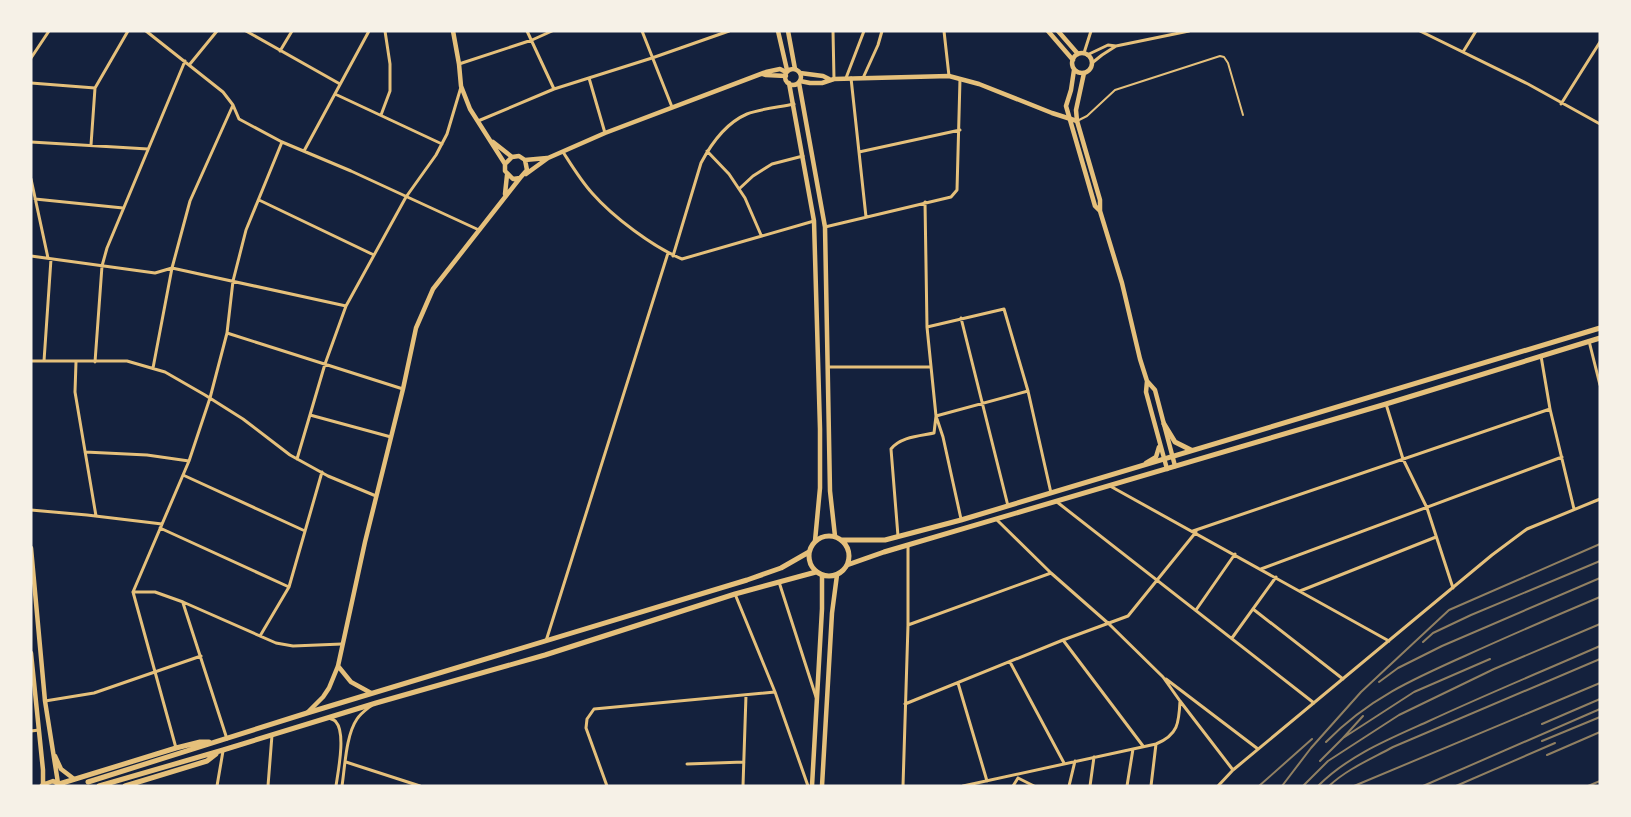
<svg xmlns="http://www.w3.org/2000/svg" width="1631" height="817" font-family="Karla,sans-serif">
  <rect width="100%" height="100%" fill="#14213d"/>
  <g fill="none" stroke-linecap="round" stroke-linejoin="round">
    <path stroke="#e5c07b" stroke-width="2" d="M 1077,121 L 1087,116 L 1115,90 L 1220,56 L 1224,57 L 1228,63 L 1243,115"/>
    <path stroke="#e5c07b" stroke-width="3" d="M 146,31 L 223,92 L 233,105 L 239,119 L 282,142 L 351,171 L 479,230
      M 246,31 L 340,84
      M 527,31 L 554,89
      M 642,31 L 672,107
      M 833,31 L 834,79
      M 944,31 L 949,76
      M 1420,31 L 1528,84 L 1600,124
      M 280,51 L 292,31
      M 1463,52 L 1476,31
      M 1084,53 L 1091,31
      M 1087,55 L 1108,45 L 1116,46 L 1189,31
      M 31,58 L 49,31
      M 1092,63 L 1102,55 L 1116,46
      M 190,64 L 217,31
      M 459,64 L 532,40 L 552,31
      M 589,78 L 605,133
      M 846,78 L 864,31
      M 851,78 L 866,217
      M 863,78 L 878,45 L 882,31
      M 31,83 L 95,88
      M 335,94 L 442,144
      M 1561,104 L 1600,42
      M 381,115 L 390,91 L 390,64 L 385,31
      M 478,121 L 554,89 L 652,58 L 729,31
      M 31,142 L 148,149
      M 91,145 L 95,88 L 128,31
      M 304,151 L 369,31
      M 707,151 L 729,174 L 745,198 L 761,235
      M 563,152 C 572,166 581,181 592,193 C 613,217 653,247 682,259 L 814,221
      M 859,152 L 960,130
      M 31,179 L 48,258
      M 739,189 L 753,176 L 772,164 L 803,156
      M 35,199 L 123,208
      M 259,200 L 374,255
      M 925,202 L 927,327 L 936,416 L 943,437 L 961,519
      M 825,227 L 951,197 L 957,190 L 960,79
      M 31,256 L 155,273 L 172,268 L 346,306
      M 673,256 L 701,163 C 711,144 726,123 747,114 C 759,109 780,107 794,104
      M 961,318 L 1008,506
      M 927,327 L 1004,309 L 1028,391 L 1051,493
      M 227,333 L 403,389
      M 1589,341 L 1600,385
      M 1541,356 L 1550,409 L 1574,509
      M 31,361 L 127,361 L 165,372 L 205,395 L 243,419 L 290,455 L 328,476 L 376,496
      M 44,361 L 51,259
      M 76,362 L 75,392 L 96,516
      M 95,362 L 102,266 L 107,248 L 185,61
      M 828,367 L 931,367
      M 153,368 L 172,268 L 190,201 L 233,105
      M 1386,404 L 1403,459 L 1427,508 L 1453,588
      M 310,415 L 391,437
      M 936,416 L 1028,391
      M 85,452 L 147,455 L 189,461
      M 297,459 L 325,364 L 346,306 L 406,197 L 436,155 L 447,134 L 461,87
      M 183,475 L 305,531
      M 1110,486 L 1389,641
      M 1057,502 L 1314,703
      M 31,510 L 87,515 L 162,524
      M 997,520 L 1051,573 L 1109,624 L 1163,677 L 1180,701 L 1233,770
      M 160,528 L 289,587
      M 1193,531 L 1550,409
      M 898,536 L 891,449 C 900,437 919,436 934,433 L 936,416
      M 1261,569 L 1562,457
      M 779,582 L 816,697
      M 1300,591 L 1436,537
      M 133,592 L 189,461 L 210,398 L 227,333 L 233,281 L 246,230 L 282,142
      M 133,592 L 155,592 L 183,602 L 276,643 L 293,646 L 342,644
      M 133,592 L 176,748
      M 735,594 L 775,692 L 808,786
      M 183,603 L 227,739
      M 1253,609 L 1343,679
      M 1196,610 L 1235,554
      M 908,625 L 1051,573
      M 260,636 L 289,587 L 322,472
      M 1232,638 L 1276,577
      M 1063,640 L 1143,746
      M 546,641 L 668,253
      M 1010,662 L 1064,763
      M 1166,679 L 1258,749
      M 958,683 L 987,781
      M 45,701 L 94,693 L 201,656
      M 905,704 L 1063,640 L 1128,616 L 1196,532
      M 329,718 C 332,719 335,720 336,722 C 346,733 338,772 336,786
      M 31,731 L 39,730
      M 346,762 L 420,786
      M 687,764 L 744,762
      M 1018,778 L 1034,786
      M 217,786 L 223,751
      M 268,786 L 272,735
      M 342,786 C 345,766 346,735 357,719 C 361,713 367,709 372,705
      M 607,786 L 586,728 L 587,719 L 594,709 L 775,692
      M 743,786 L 746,695
      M 903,786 L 908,625 L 908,546
      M 963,786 L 1156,744 C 1178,735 1179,723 1180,701
      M 1013,786 L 1018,778
      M 1069,786 L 1075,761
      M 1090,786 L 1094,757
      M 1127,786 L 1133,749
      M 1151,786 L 1156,744
      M 1218,786 L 1233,770 L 1492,555 L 1527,529 L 1600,499"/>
    <path stroke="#e5c07b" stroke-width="4.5" d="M 453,31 L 459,64 L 461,86 L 470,109 L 505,164
      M 800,73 L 823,76 L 829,79
      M 763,74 L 766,75 L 786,76
      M 800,81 L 810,83 L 822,83 L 834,79 L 949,76 L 979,84 L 1052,113 L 1077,121
      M 493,142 L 512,157 L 519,156 L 525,160 L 527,170 L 520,178 L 513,179 L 505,171 L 505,164 L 512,157
      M 525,160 L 547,158
      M 526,174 L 548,158 L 605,133 L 766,72 L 780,69 L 786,72
      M 505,194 L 507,175
      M 338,666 L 351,682 L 371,693
      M 308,712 L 323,697 L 329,688 L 338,666 L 365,542 L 403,389 L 416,328 L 433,289 L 520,178"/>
    <path stroke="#e5c07b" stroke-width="4.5" d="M 778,31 L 787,70
      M 788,31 L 795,69
      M 1048,31 L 1073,60
      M 1058,31 L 1078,54
      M1072 63a10 10 0 1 1 20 0a10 10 0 1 1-20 0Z
      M785 77a8 8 0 1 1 16 0a8 8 0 1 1-16 0Z
      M 1074,70 L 1071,90 L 1066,106 L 1095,206 L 1100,211
      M 1084,73 L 1076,110 L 1077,121 L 1100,200 L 1100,211 L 1122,283 L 1140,359 L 1147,381 L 1155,390 L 1175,466
      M 789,83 L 814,221 L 820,429 L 820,488 L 815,541
      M 799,83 L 825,227 L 830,491 L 835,536
      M 1147,381 L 1146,392 L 1167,469
      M 1146,463 L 1156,457 L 1159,447
      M 31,548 L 45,701 L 58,783
      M 31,653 L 43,770 L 43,784
      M 55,756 L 61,769 L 74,779
      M 42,785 L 53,781 L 62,786
      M 812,786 L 822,609 L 822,575
      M 822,786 L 832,613 L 837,575"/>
    <path stroke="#e5c07b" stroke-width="5" d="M 1164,424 L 1175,442 L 1191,450
      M809 556a20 20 0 1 1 40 0a20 20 0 1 1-40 0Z
      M 841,540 L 885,540 L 961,520 L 1600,328
      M 847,565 L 884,552 L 1386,404 L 1600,338
      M 88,782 L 307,713 L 747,580 L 781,568 L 809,552
      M 59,784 L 176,748 L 200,742 L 209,742
      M 99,786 L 223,750 L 376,703 L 545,655 L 735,594 L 816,572
      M 125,786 L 207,761 L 216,754"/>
    <path stroke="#918062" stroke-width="2" d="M 1423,642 L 1433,633 L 1471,615 L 1600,561
      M 1379,682 L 1398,668 L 1442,646 L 1600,578
      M 1542,724 L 1600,699
      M 1343,738 L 1363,716
      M 1542,741 L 1600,717
      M 1326,742 C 1368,699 1413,679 1467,655 C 1511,635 1555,616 1600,597
      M 1547,755 L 1600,732
      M 1320,761 L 1343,738 L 1414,692 L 1490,659
      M 1259,786 L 1312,739
      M 1282,786 L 1311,748 L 1361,692 L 1449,610 L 1600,544
      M 1303,786 L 1328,761 L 1399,715 L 1494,669 L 1600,624
      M 1318,786 C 1349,755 1389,739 1429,721 C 1485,695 1543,671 1600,646
      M 1329,786 C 1347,769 1371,759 1393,747 L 1600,659
      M 1354,786 L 1600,683
      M 1423,786 L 1600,709
      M 1456,786 L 1555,743
      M 1588,786 L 1600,781"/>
  </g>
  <rect width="1631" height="817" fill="none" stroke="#f6f1e7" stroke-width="65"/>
</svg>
